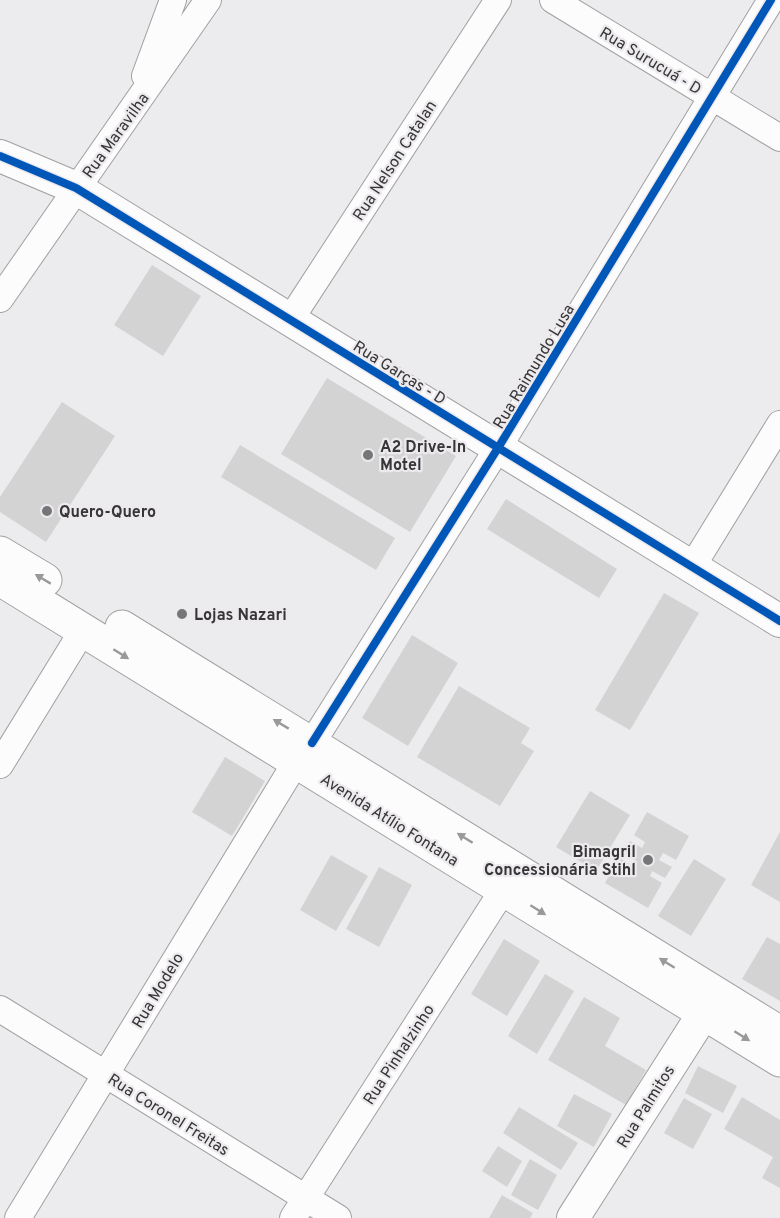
<svg xmlns="http://www.w3.org/2000/svg" width="780" height="1218" font-family="Overpass,sans-serif">
  <rect width="100%" height="100%" fill="#ecebed"/>
  <path fill="#d4d3d4" d="M 152,265 L 201,296 L 163,356 L 114,325 Z
    M 327,378 L 456,456 L 410,532 L 281,454 Z
    M 62,402 L 115,436 L 46,542 L 0,512 L 0,497 Z
    M 240,445 L 395,538 L 376,570 L 221,477 Z
    M 506,499 L 617,569 L 599,598 L 487,529 Z
    M 664,593 L 699,613 L 630,730 L 595,710 Z
    M 412,635 L 458,663 L 408,746 L 362,718 Z
    M 459,686 L 530,728 L 521,743 L 534,751 L 500,806 L 417,757 Z
    M 225,757 L 265,781 L 232,836 L 192,812 Z
    M 590,791 L 630,815 L 596,871 L 556,847 Z
    M 647,812 L 689,836 L 676,860 L 663,853 L 659,860 L 672,867 L 665,878 L 652,871 L 650,876 L 662,883 L 648,908 L 605,883 L 619,858 L 633,866 L 636,861 L 623,853 L 630,841 L 642,848 L 645,842 L 634,835 Z
    M 780,832 L 780,902 L 751,885 Z
    M 331,855 L 368,876 L 336,931 L 300,910 Z
    M 694,859 L 726,879 L 691,936 L 658,916 Z
    M 379,867 L 412,885 L 379,947 L 346,929 Z
    M 767,937 L 780,944 L 780,1001 L 742,979 Z
    M 504,939 L 540,961 L 507,1016 L 471,994 Z
    M 545,974 L 574,991 L 537,1054 L 508,1036 Z
    M 584,997 L 620,1018 L 605,1046 L 646,1070 L 626,1105 L 548,1060 Z
    M 698,1066 L 737,1086 L 723,1113 L 685,1093 Z
    M 574,1094 L 612,1114 L 594,1147 L 557,1126 Z
    M 742,1097 L 780,1120 L 780,1188 L 762,1178 L 773,1157 L 724,1129 Z
    M 684,1098 L 712,1114 L 693,1149 L 664,1133 Z
    M 519,1107 L 578,1143 L 561,1170 L 503,1133 Z
    M 498,1146 L 522,1161 L 507,1187 L 482,1171 Z
    M 530,1159 L 557,1175 L 538,1210 L 511,1195 Z
    M 502,1195 L 533,1213 L 530,1218 L 489,1218 Z"/>
  <g fill="none" stroke-linecap="round" stroke-linejoin="round">
    <g stroke="#a1a0a2" stroke-width="28">
      <path id="minor" d="M 553,0 L 780,138
        M 145,76 L 173,0
        M 0,299 L 208,0
        M 290,320 L 498,0
        M 692,567 L 780,424
        M 312,743 L 498,448 L 771,0
        M 0,765 L 83,630
        M 0,1009 L 338,1218
        M 18,1218 L 296,762
        M 293,1218 L 503,890"/>
    </g>
    <g stroke="#a1a0a2" stroke-width="34">
      <path id="tertiary" d="M 0,156 L 76,188 L 780,621
        M 573,1218 L 716,994"/>
    </g>
    <g stroke="#a1a0a2" stroke-width="35">
      <path id="secondary" d="M 0,553 L 45,580
        M 0,579 L 780,1060
        M 122,627 L 780,1033"/>
    </g>
    <use href="#minor" stroke="#fcfcfc" stroke-width="26"/>
    <use href="#tertiary" stroke="#fcfcfc" stroke-width="32"/>
    <use href="#secondary" stroke="#fcfcfc" stroke-width="33"/>
    <g stroke="#edeaee" stroke-width="11">
      <path id="cycleway" d="M 0,156 L 76,188 L 780,621
        M 312,743 L 498,448 L 771,0"/>
    </g>
    <use href="#cycleway" stroke="#0057b8" stroke-width="8"/>
  </g>
  <defs><path id="oneway-solid" d="M-6-.8H1V-3.2L6.5 0L1 3.2V.8H-6Z" transform="scale(1.5)"/></defs>
  <g fill="#99989a">
    <use href="#oneway-solid" transform="translate(43 579) rotate(-149)"/>
    <use href="#oneway-solid" transform="translate(121 654) rotate(32)"/>
    <use href="#oneway-solid" transform="translate(281 724) rotate(-149)"/>
    <use href="#oneway-solid" transform="translate(465 838) rotate(-148)"/>
    <use href="#oneway-solid" transform="translate(538 910) rotate(32)"/>
    <use href="#oneway-solid" transform="translate(667 963) rotate(-148)"/>
    <use href="#oneway-solid" transform="translate(742 1036) rotate(32)"/>
  </g>
  <g fill="#767577" stroke="#edeaee" stroke-width="2">
    <circle cx="368" cy="455" r="6"/>
    <circle cx="47" cy="511" r="6"/>
    <circle cx="182" cy="614" r="6"/>
    <circle cx="648" cy="860" r="6"/>
  </g>
  <g text-anchor="middle" stroke-width="4.5" stroke-linejoin="round" paint-order="stroke">
    <g font-size="16" fill="#363537" stroke="#edeaee">
      <text transform="translate(651 60) rotate(31)" y="6">Rua Surucuá - D</text>
      <text transform="translate(115 135) rotate(-54)" y="6">Rua Maravilha</text>
      <text transform="translate(394 160) rotate(-57)" y="6">Rua Nelson Catalan</text>
      <text transform="translate(533 366) rotate(-59)" y="6">Rua Raimundo Lusa</text>
      <text transform="translate(400 372) rotate(32)" y="6">Rua Garças - D</text>
      <text transform="translate(390 819) rotate(32)" y="6">Avenida Atílio Fontana</text>
      <text transform="translate(157 990) rotate(-59)" y="6">Rua Modelo</text>
      <text transform="translate(398 1054) rotate(-57)" y="6">Rua Pinhalzinho</text>
      <text transform="translate(645 1106) rotate(-58)" y="6">Rua Palmitos</text>
      <text transform="translate(169 1114) rotate(32)" y="6">Rua Coronel Freitas</text>
    </g>
    <g font-size="16" font-weight="bold" fill="#363537" stroke="#edeaee" text-anchor="start">
      <text x="380" y="452">A2 Drive-In<tspan x="380" dy="18">Motel</tspan></text>
      <text x="59" y="517">Quero-Quero</text>
      <text x="194" y="620">Lojas Nazari</text>
      <text x="636" y="857" text-anchor="end">Bimagril<tspan x="636" dy="18">Concessionária Stihl</tspan></text>
    </g>
  </g>
</svg>
